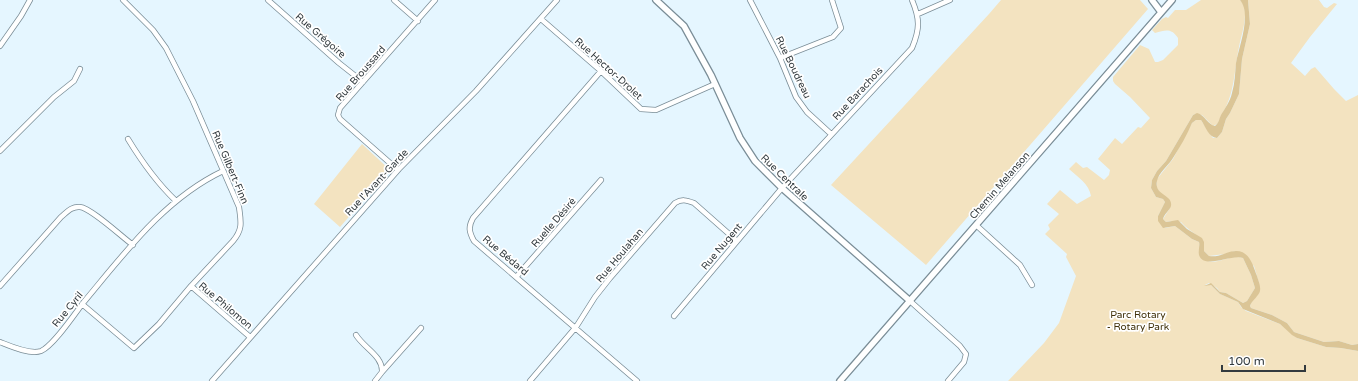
<svg xmlns="http://www.w3.org/2000/svg" width="1358" height="381" font-family="'Varela Round',sans-serif">
  <rect width="100%" height="100%" fill="#e5f6ff"/>
  <path fill="#f3e3c0" d="M 1001,0 L 1140,0 L 1148,9 L 926,265 L 831,185 L 989,14 Z
    M 1201,0 L 1240,0 C 1244,4 1245,8 1245,14 C 1245,26 1241,36 1239,47 C 1234,70 1235,94 1222,114 C 1219,119 1220,124 1213,126 L 1202,115 L 1195,114 L 1193,115 L 1166,161 L 1157,171 L 1152,180 L 1151,188 L 1156,197 L 1163,199 L 1165,202 L 1158,216 L 1165,228 L 1175,226 L 1192,239 L 1199,242 L 1200,256 C 1214,270 1227,253 1243,258 L 1251,275 L 1255,288 L 1247,301 L 1243,303 L 1226,293 L 1220,292 L 1217,288 L 1209,283 L 1205,285 L 1211,285 L 1220,294 L 1238,302 L 1241,307 L 1246,311 L 1280,324 L 1297,338 L 1326,347 L 1341,348 L 1358,351 L 1358,381 L 1008,381 L 1044,343 L 1059,323 L 1076,276 L 1066,257 L 1067,254 L 1045,234 L 1050,229 L 1048,225 L 1059,214 L 1047,204 L 1060,190 L 1077,204 L 1091,196 C 1089,184 1078,177 1069,169 L 1076,162 L 1083,168 L 1087,167 L 1104,180 L 1109,175 L 1110,170 L 1098,159 L 1115,138 L 1122,144 L 1138,127 L 1141,128 L 1150,118 L 1130,97 L 1115,84 L 1113,81 L 1113,77 L 1140,45 L 1149,49 L 1155,62 L 1158,62 L 1163,60 L 1178,45 L 1178,38 C 1171,28 1166,30 1155,33 L 1152,30 L 1162,19 L 1166,17 L 1168,18 L 1175,10 L 1186,10 Z
    M 1248,0 L 1319,0 L 1324,7 L 1327,8 L 1334,3 L 1337,4 L 1310,37 L 1291,63 L 1305,76 L 1311,69 L 1315,67 L 1334,89 L 1346,101 L 1358,95 L 1358,344 L 1352,345 L 1339,341 L 1324,342 L 1294,332 L 1287,323 L 1272,315 L 1251,308 L 1250,306 L 1259,283 L 1254,266 L 1235,251 L 1225,254 L 1209,256 L 1204,251 C 1202,233 1191,234 1181,222 L 1171,221 L 1166,222 L 1163,219 L 1170,208 L 1157,188 L 1157,179 L 1173,159 L 1192,123 L 1196,120 L 1201,120 C 1205,126 1208,132 1213,138 L 1217,138 L 1222,132 L 1226,119 L 1230,113 L 1239,94 L 1242,59 L 1250,24 Z
    M 362,144 L 390,170 L 340,227 L 314,204 Z"/>
  <path fill="#dbc596" d="M 1240,0 L 1248,0 L 1250,24 L 1242,59 L 1239,94 L 1230,113 L 1226,119 L 1222,132 L 1217,138 C 1208,137 1206,127 1201,120 L 1196,120 L 1192,123 C 1187,135 1180,147 1173,158 C 1168,166 1159,172 1157,181 C 1154,196 1173,194 1171,206 C 1170,210 1164,214 1163,219 L 1166,222 L 1178,220 L 1187,229 L 1202,238 L 1204,242 L 1204,251 L 1209,256 C 1219,258 1227,251 1236,251 C 1250,251 1253,266 1257,276 C 1258,280 1261,286 1260,291 C 1259,296 1252,300 1250,306 L 1251,308 L 1272,315 L 1287,323 L 1294,332 L 1324,342 L 1339,341 L 1352,345 L 1358,344 L 1358,351 L 1341,348 L 1326,347 L 1297,338 L 1292,335 L 1280,324 L 1243,309 L 1238,302 L 1220,294 L 1211,285 L 1204,286 L 1211,283 L 1220,292 L 1226,293 L 1243,303 L 1247,301 L 1255,288 L 1251,275 L 1243,258 C 1231,254 1204,270 1199,255 C 1198,251 1200,246 1199,242 L 1192,239 L 1175,226 L 1163,228 L 1158,221 L 1158,216 L 1165,202 L 1163,199 L 1156,197 L 1151,188 L 1152,180 L 1157,171 L 1166,161 L 1193,115 L 1197,113 C 1205,115 1208,125 1215,126 C 1219,123 1219,119 1221,115 C 1225,108 1230,102 1232,93 C 1235,83 1235,73 1236,63 C 1239,46 1252,14 1240,0 Z"/>
  <g fill="none" stroke-linecap="round" stroke-linejoin="round">
    <g stroke="#7a8d97" stroke-width="6">
      <path id="minor" d="M 268,0 L 339,63 L 363,82
        M 394,0 L 418,21
        M 750,0 L 780,58 L 796,97 L 807,112 L 831,134
        M 918,14 L 950,0
        M 541,19 L 601,71 L 641,109 L 656,110 L 715,84
        M 0,46 L 21,16 L 30,0
        M 780,58 L 833,37 L 841,28 L 832,0
        M 601,71 L 473,218 C 468,227 469,232 474,241 L 637,381
        M 128,139 C 142,162 156,182 176,201
        M 0,151 L 54,97 L 74,81 L 80,69
        M 398,170 L 340,119 L 338,115 L 340,108 L 435,0
        M 976,225 L 1020,265 L 1032,285
        M 517,276 L 601,180
        M 0,286 L 61,217 C 67,212 72,206 80,207 C 91,208 122,237 133,245
        M 191,286 L 250,337
        M 910,301 L 960,346 L 966,354 L 964,362 L 948,381
        M 82,304 L 134,348 L 159,324 L 191,286 L 233,241 C 243,229 241,222 239,207 L 193,101 L 166,48 L 153,30 L 123,0
        M 674,316 L 782,188 L 912,48 C 920,29 920,19 912,0
        M 356,335 C 364,348 383,356 382,372 L 375,381
        M 0,342 C 10,346 30,355 41,351 C 53,346 74,315 83,303 C 124,254 164,199 223,171
        M 382,372 L 421,328
        M 212,381 L 399,169 L 476,91 L 557,0
        M 530,381 L 576,327 L 595,297 L 610,278 L 675,203 C 682,199 686,200 694,203 L 737,241"/>
    </g>
    <g stroke="#7a8d97" stroke-width="8">
      <path id="tertiary" d="M 656,0 L 684,26 L 711,75 L 740,138 L 755,161 L 782,188 L 910,301
        M 1152,0 L 1161,12
        M 840,381 L 1172,0"/>
    </g>
    <use href="#minor" stroke="#fff" stroke-width="4.5"/>
    <use href="#tertiary" stroke="#fff" stroke-width="5.5"/>
  </g>
  <g text-anchor="middle" stroke-width="3.5" stroke-linejoin="round" paint-order="stroke">
    <g font-size="10" fill="#323a3e" stroke="#fff">
      <text transform="translate(321 35) rotate(41)" y="4">Rue Grégoire</text>
      <text transform="translate(794 67) rotate(64)" y="4">Rue Boudreau</text>
      <text transform="translate(609 68) rotate(42)" y="4">Rue Hector-Drolet</text>
      <text transform="translate(360 73) rotate(-49)" y="4">Rue Broussard</text>
      <text transform="translate(857 93) rotate(-47)" y="4">Rue Barachois</text>
      <text transform="translate(231 167) rotate(67)" y="4">Rue Gilbert-Finn</text>
      <text transform="translate(785 177) rotate(44)" y="4">Rue Centrale</text>
      <text transform="translate(376 182) rotate(-47)" y="4">Rue l'Avant-Garde</text>
      <text transform="translate(999 185) rotate(-49)" y="4">Chemin Melanson</text>
      <text transform="translate(553 222) rotate(-49)" y="4">Ruelle Désiré</text>
      <text transform="translate(721 246) rotate(-50)" y="4">Rue Nugent</text>
      <text transform="translate(506 255) rotate(40)" y="4">Rue Bédard</text>
      <text transform="translate(619 255) rotate(-50)" y="4">Rue Houlahan</text>
      <text transform="translate(226 305) rotate(40)" y="4">Rue Philomon</text>
      <text transform="translate(67 309) rotate(-51)" y="4">Rue Cyril</text>
    </g>
    <g font-size="10" fill="#41320b" stroke="#fff">
      <text x="1138" y="318">Parc Rotary<tspan x="1138" dy="12">- Rotary Park</tspan></text>
    </g>
  </g>
  <path d="M1222 365v6h83v-6" fill="none" stroke="#323a3e" stroke-width="2"/>
  <text x="1228" y="365" font-size="12" fill="#323a3e" stroke="#ffffff" stroke-width="3" paint-order="stroke">100 m</text>
</svg>
